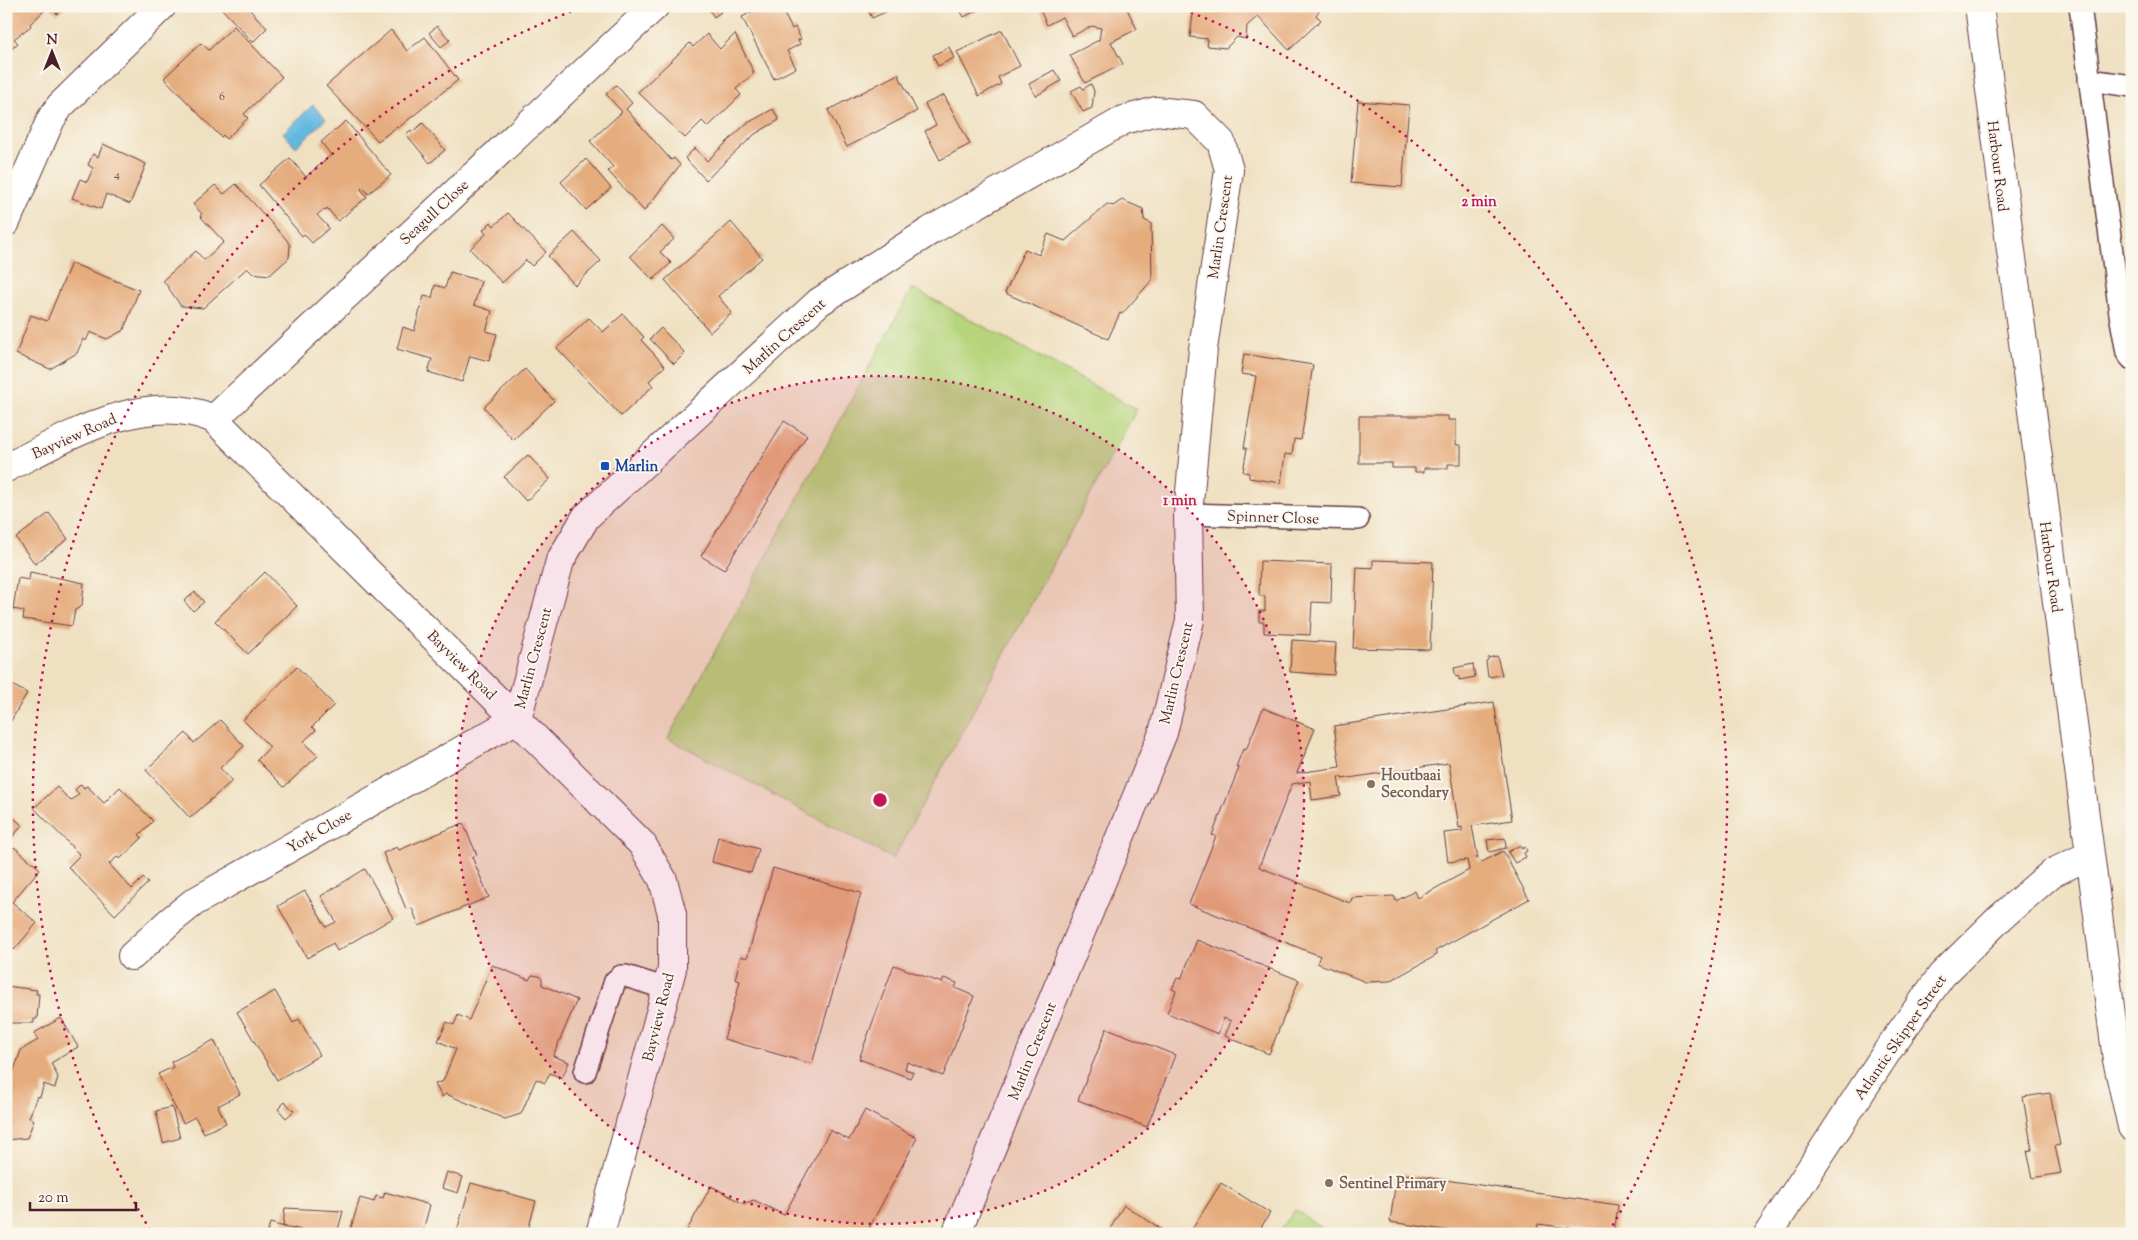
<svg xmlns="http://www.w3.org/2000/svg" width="2138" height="1240" font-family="'Sorts Mill Goudy',serif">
  <rect width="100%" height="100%" fill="#fbf7ec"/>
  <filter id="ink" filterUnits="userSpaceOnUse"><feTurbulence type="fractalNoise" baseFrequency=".02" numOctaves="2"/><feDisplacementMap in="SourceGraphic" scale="10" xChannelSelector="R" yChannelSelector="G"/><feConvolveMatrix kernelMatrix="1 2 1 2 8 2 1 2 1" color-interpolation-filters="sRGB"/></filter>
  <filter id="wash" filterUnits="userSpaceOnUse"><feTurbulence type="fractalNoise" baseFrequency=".0096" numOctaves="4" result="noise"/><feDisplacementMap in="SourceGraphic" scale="20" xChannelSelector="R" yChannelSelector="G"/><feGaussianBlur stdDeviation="1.12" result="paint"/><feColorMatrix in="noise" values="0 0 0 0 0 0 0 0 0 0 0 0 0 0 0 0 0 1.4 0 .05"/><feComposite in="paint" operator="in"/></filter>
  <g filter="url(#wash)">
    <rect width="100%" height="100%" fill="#efe0c1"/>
    <path fill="#b6d47b" stroke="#807a53" d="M 912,288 L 1137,409 L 893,859 L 668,738 Z
      M 1295,1210 L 1331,1234 L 1278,1234 Z"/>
    <path fill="#63b8df" stroke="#566c85" d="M 313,105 L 326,119 L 296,147 L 283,133 Z"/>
    <g id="blocks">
      <path fill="#e5ac7d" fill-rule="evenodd" d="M 6,6 L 49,6 L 30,24 L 31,26 L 14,39 L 18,43 L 6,54 Z
        M 49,6 L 66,6 L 57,14 Z
        M 219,6 L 246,6 L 267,28 L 253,42 Z
        M 706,6 L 717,6 L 721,12 L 714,17 Z
        M 763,6 L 780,6 L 792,29 L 795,27 L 801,39 L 798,40 L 800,44 L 787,51 L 796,68 L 774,79 L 742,17 Z
        M 866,6 L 893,6 L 894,8 L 872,18 Z
        M 958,6 L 985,6 L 964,17 Z
        M 1038,6 L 1133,6 L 1127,9 L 1137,29 L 1111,42 L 1123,64 L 1085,83 L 1070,55 L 1099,40 L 1101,28 L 1092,26 L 1072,36 L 1062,17 L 1047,25 Z
        M 1194,6 L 1323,6 L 1316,15 L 1321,20 L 1289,50 L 1258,16 L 1247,26 L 1246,39 L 1237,37 L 1226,48 L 1207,46 L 1208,39 L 1190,37 Z
        M 234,26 L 282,77 L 244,114 L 248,118 L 226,139 L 223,135 L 221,137 L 164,78 L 201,43 L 209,50 Z
        M 437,26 L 450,40 L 441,47 L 429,33 Z
        M 391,30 L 407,51 L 425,37 L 458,80 L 398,128 L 397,127 L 378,141 L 326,86 Z
        M 1002,30 L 1020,66 L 998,77 L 1001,84 L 979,96 L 957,52 Z
        M 707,34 L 720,49 L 735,34 L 754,73 L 736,89 L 741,95 L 708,127 L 702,121 L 685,138 L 638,92 L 690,43 L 693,47 Z
        M 949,47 L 954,58 L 938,66 L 933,55 Z
        M 1054,70 L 1061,81 L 1036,96 L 1029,84 Z
        M 898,74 L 917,111 L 847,147 L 828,110 Z
        M 1091,84 L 1094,91 L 1092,108 L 1083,112 L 1071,91 L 1081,86 L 1083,89 Z
        M 616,85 L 632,103 L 626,109 L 671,160 L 674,158 L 680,165 L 644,211 L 608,171 L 613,167 L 590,141 L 622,112 L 606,94 Z
        M 944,95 L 970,144 L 940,160 L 925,131 L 936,125 L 925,104 Z
        M 1358,101 L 1409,105 L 1402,187 L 1351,183 Z
        M 773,109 L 779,120 L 755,134 L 706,180 L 685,158 L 695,148 L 707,161 L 746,124 Z
        M 346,121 L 391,175 L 368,194 L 363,187 L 361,189 L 367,197 L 338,221 L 327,208 L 325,211 L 324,209 L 317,215 L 329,228 L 312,243 L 304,234 L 302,236 L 259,185 L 290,158 L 306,177 L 331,155 L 321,142 Z
        M 423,123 L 445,150 L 430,163 L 406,134 L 411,130 L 412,132 Z
        M 103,144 L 146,164 L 130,204 L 106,194 L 101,209 L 72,198 L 80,179 L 87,182 L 93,168 L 88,165 L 93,154 L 98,157 Z
        M 586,159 L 611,188 L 586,210 L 561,182 Z
        M 236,184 L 286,239 L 290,245 L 289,258 L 270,275 L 252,273 L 247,268 L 203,308 L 181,306 L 163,280 L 196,251 L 204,260 L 224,242 L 200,216 L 202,214 L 193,204 L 215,185 L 224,194 Z
        M 1122,200 L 1143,209 L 1144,220 L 1151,223 L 1152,280 L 1122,314 L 1120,313 L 1108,339 L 1005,293 L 1025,249 L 1039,255 L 1048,234 L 1065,241 L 1107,204 L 1113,206 Z
        M 508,213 L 546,252 L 532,266 L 526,260 L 502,283 L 470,249 L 486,234 L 483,230 L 491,222 L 494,226 Z
        M 731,222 L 762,258 L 718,296 L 732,313 L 710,332 L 665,280 Z
        M 662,226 L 674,239 L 660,252 L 671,263 L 653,280 L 630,256 Z
        M 574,232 L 601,261 L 575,285 L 548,256 Z
        M 71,263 L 139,290 L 124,330 L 107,339 L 90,332 L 86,341 L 83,339 L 77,353 L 50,369 L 16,354 L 31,315 L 47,321 Z
        M 450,272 L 481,281 L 474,305 L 492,311 L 486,331 L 497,334 L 489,361 L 470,356 L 462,382 L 428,372 L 432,359 L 397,349 L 403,327 L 414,331 L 424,296 L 432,298 L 435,285 L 445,288 Z
        M 623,314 L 644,337 L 641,340 L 665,366 L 649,381 L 653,386 L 621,416 L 557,348 L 589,318 L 603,332 Z
        M 661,328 L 685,353 L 674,364 L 650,339 Z
        M 1244,354 L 1313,365 L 1301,440 L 1294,439 L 1292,455 L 1285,454 L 1281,483 L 1249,478 L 1249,473 L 1243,472 L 1247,448 L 1244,448 L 1256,376 L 1241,374 Z
        M 525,369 L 554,401 L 513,440 L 484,407 Z
        M 1359,416 L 1448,416 L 1448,420 L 1456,420 L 1456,445 L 1461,445 L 1461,464 L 1448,464 L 1448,468 L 1424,468 L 1424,472 L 1415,472 L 1415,468 L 1392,468 L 1392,463 L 1359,463 Z
        M 784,421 L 807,435 L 724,570 L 701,556 Z
        M 528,455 L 550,479 L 526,501 L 504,477 Z
        M 49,513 L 68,539 L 35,564 L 16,538 Z
        M 1373,560 L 1433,562 L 1430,650 L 1353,648 L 1357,567 L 1373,568 Z
        M 1260,561 L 1332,564 L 1331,603 L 1312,602 L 1310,635 L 1264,633 L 1264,622 L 1259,622 L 1259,611 L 1265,611 L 1265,596 L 1259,596 Z
        M 30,572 L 84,583 L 82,606 L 75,610 L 72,626 L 23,619 L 24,611 L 13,609 L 18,578 L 29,580 Z
        M 265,572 L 297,606 L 248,654 L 215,621 Z
        M 195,592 L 204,602 L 193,611 L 184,601 Z
        M 1292,640 L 1336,643 L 1334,675 L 1290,672 Z
        M 1497,656 L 1502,675 L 1488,677 L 1486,661 L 1488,660 L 1488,658 Z
        M 1473,664 L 1475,677 L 1459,680 L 1459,676 L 1456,677 L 1454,668 Z
        M 297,667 L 334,705 L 312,727 L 316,730 L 303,742 L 318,756 L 284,787 L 257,760 L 270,747 L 243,720 Z
        M 6,682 L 27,693 L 8,726 L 6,724 Z
        M 1494,702 L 1512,820 L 1472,826 L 1478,858 L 1475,858 L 1482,862 L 1503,851 L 1529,899 L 1435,951 L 1437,955 L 1390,981 L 1366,982 L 1317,963 L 1320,956 L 1189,904 L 1216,836 L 1212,835 L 1239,768 L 1236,767 L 1243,749 L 1246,750 L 1263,708 L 1315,729 L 1297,773 L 1340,767 L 1334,726 ZM 1449,763 L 1459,828 L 1462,827 L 1462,831 L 1444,833 L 1448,862 L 1467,860 L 1469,870 L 1418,898 L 1415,891 L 1396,901 L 1394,896 L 1352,898 L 1350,903 L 1259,867 L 1292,784 L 1310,781 L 1312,800 L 1341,796 L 1338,777 L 1342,777 L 1342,779 Z
        M 220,720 L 244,746 L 220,768 L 232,781 L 190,818 L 146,770 L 186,733 L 194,743 Z
        M 81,784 L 84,788 L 87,786 L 104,803 L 120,787 L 153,821 L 139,835 L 142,838 L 120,859 L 117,857 L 109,864 L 132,889 L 143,878 L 148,883 L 115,915 L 68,867 L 80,855 L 34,808 L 57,787 L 71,801 L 79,794 L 75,790 Z
        M 9,814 L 22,825 L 6,846 L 6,817 Z
        M 463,823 L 477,855 L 472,857 L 489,897 L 419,926 L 412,908 L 406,909 L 383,853 L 397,847 L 399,850 Z
        M 718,837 L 759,849 L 751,873 L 712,862 Z
        M 1505,838 L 1506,848 L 1489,852 L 1487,840 Z
        M 1520,845 L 1522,849 L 1525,847 L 1527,851 L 1524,853 L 1526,857 L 1515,863 L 1508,852 Z
        M 14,847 L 40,869 L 12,902 L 37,923 L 14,950 L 6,943 L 6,856 Z
        M 773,868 L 861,893 L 812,1064 L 724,1039 L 740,981 L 735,979 L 741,956 L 747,958 Z
        M 365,869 L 393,918 L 337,951 L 333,943 L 307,958 L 278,906 L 305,891 L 326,927 L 336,922 L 321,896 Z
        M 1197,940 L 1299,980 L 1269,1054 L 1225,1036 L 1231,1021 L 1224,1018 L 1218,1034 L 1167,1013 L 1176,991 L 1172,989 L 1177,978 L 1181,979 Z
        M 492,965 L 529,980 L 532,975 L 539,976 L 542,979 L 542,985 L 577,1000 L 553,1056 L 569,1062 L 562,1078 L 550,1073 L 545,1083 L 536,1079 L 521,1114 L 505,1119 L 446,1094 L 442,1097 L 435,1084 L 443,1081 L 456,1049 L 438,1041 L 447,1022 L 454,1025 L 458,1015 L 469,1020 Z
        M 894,965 L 942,983 L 944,978 L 957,983 L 955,988 L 974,996 L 943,1076 L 907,1062 L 905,1069 L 913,1072 L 910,1078 L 859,1059 Z
        M 6,986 L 37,990 L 36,994 L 39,994 L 37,1019 L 34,1019 L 34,1023 L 6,1023 Z
        M 275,991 L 293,1023 L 299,1019 L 320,1055 L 277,1080 L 237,1012 Z
        M 61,1018 L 78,1047 L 51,1063 L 58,1077 L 55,1088 L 44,1084 L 40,1097 L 37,1096 L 29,1118 L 34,1120 L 27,1138 L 6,1140 L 6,1093 L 21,1050 L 38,1040 L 34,1033 Z
        M 1107,1028 L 1175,1055 L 1147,1127 L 1078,1100 Z
        M 214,1040 L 240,1094 L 218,1106 L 226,1123 L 204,1133 L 195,1117 L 183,1123 L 158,1074 L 173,1067 L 171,1062 Z
        M 2050,1093 L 2060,1145 L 2055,1146 L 2061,1173 L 2033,1178 L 2027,1151 L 2032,1150 L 2023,1097 Z
        M 285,1102 L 294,1111 L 286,1118 L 278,1109 Z
        M 172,1107 L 180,1138 L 163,1143 L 156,1111 Z
        M 865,1110 L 917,1138 L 866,1234 L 685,1234 L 711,1186 L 744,1204 L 754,1200 L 784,1215 L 830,1130 L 849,1140 Z
        M 447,1172 L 463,1177 L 458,1193 L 442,1188 Z
        M 1397,1173 L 1618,1205 L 1614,1234 L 1538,1224 L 1536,1234 L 1472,1234 L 1390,1222 Z
        M 471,1183 L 536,1201 L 527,1234 L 456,1234 Z
        M 1221,1183 L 1270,1213 L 1257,1234 L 1189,1234 Z
        M 385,1192 L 430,1205 L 422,1234 L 349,1234 L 360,1198 L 374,1202 L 376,1196 L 383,1198 Z
        M 1124,1205 L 1169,1234 L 1117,1234 L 1110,1229 Z
        M 285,1208 L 343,1211 L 337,1234 L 321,1234 L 283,1226 Z
        M 270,1223 L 306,1233 L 306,1234 L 267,1234 Z"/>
    </g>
  </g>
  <g filter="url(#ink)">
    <use href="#blocks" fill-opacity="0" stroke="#633c42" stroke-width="1"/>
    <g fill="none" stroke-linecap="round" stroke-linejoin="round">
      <g stroke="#633c42" stroke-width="24">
        <path id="service" d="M 2080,6 L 2120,314 L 2127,353 L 2132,359
          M 2089,80 L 2132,86
          M 1188,514 L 1358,519
          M 585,1072 L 615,981 L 621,976 L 626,976 L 667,989"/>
      </g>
      <g stroke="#633c42" stroke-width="30">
        <path id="minor" d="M 6,222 L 51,119 L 60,106 L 162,6
          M 214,419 L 655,6
          M 6,468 C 68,437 144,389 214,419 L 642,844 L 663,880 L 672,914 L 672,969 L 600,1234
          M 517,719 L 560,561 L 586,517 L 819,302 L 930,231 L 1124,120 L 1156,111 L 1194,115 L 1221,142 L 1229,170 L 1203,349 L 1188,514 L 1190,620 L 1163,733 L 956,1234
          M 132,956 L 169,922 L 194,902 L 517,719"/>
      </g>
      <g stroke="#633c42" stroke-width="30">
        <path id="tertiary" d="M 1979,6 L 2117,1060 L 2132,1127
          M 1768,1234 L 1892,1044 L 1942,975 L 2001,917 L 2052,873 L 2090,855"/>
      </g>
      <use href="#service" stroke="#fff" stroke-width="21"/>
      <use href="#minor" stroke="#fff" stroke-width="28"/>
      <use href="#tertiary" stroke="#fff" stroke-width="28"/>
    </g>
  </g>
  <circle cx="880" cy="800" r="424" fill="#c2185b" fill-opacity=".12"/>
  <g fill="none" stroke="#c2185b" stroke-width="2.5" stroke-dasharray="2.5 5">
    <circle cx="880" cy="800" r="424"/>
    <path d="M150 1230A847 847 0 0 1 583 7M1177 7A847 847 0 0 1 1610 1230"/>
  </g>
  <rect fill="#1a4fb4" stroke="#fbf7ec" stroke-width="2" x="600" y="461" width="10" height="10" rx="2.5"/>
  <g fill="#8d6e63" stroke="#fbf7ec" stroke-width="2">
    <circle cx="1371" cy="784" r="5"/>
    <circle cx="1329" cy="1183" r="5"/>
  </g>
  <g text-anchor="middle" stroke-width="4" stroke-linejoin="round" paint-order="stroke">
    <g font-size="12" fill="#714240">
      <text x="222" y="100">6</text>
      <text x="117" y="178">4</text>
    </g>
    <g font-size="15" fill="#4a1f2b" stroke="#fbf7ec">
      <text transform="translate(1998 166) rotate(83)" y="5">Harbour Road</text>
      <text transform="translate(434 212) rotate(-43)" y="5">Seagull Close</text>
      <text transform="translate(1220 227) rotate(-82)" y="5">Marlin Crescent</text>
      <text transform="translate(784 336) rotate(-42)" y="5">Marlin Crescent</text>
      <text transform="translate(74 436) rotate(-24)" y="5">Bayview Road</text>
      <text transform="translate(1273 517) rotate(2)" y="5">Spinner Close</text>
      <text transform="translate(2051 567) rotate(82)" y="5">Harbour Road</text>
      <text transform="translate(533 658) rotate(-75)" y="5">Marlin Crescent</text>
      <text transform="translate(462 665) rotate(45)" y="5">Bayview Road</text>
      <text transform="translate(1176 673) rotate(-77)" y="5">Marlin Crescent</text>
      <text transform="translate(319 831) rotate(-30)" y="5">York Close</text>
      <text transform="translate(658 1017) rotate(-76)" y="5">Bayview Road</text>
      <text transform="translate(1900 1037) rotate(-55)" y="5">Atlantic Skipper Street</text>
      <text transform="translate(1032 1051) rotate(-68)" y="5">Marlin Crescent</text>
    </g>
    <g font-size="15" font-weight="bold" fill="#164399" stroke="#fbf7ec" text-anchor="start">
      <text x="615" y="471">Marlin</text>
    </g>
    <g font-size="15" font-weight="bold" fill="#785e54" stroke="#fbf7ec" text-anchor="start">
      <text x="1381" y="780">Houtbaai<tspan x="1381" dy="17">Secondary</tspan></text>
      <text x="1339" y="1188">Sentinel Primary</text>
    </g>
  </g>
  <circle cx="880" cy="800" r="8" fill="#c2185b" stroke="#fbf7ec" stroke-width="2.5"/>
  <g font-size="15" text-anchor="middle" font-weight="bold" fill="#c2185b" stroke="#fbf7ec" stroke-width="4" stroke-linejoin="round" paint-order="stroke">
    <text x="1479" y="206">2 min</text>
    <text x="1180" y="505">1 min</text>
  </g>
  <rect width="2138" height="1240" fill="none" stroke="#fbf7ec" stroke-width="25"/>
  <g transform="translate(52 52)" stroke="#fbf7ec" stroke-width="4" paint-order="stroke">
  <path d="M0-4L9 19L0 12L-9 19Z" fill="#4a1f2b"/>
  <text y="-8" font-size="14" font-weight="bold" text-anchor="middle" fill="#4a1f2b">N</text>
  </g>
  <path d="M30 1202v8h106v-8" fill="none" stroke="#4a1f2b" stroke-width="2.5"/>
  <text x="38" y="1202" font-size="15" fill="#4a1f2b" stroke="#fbf7ec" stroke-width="4" paint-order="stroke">20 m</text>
</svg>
